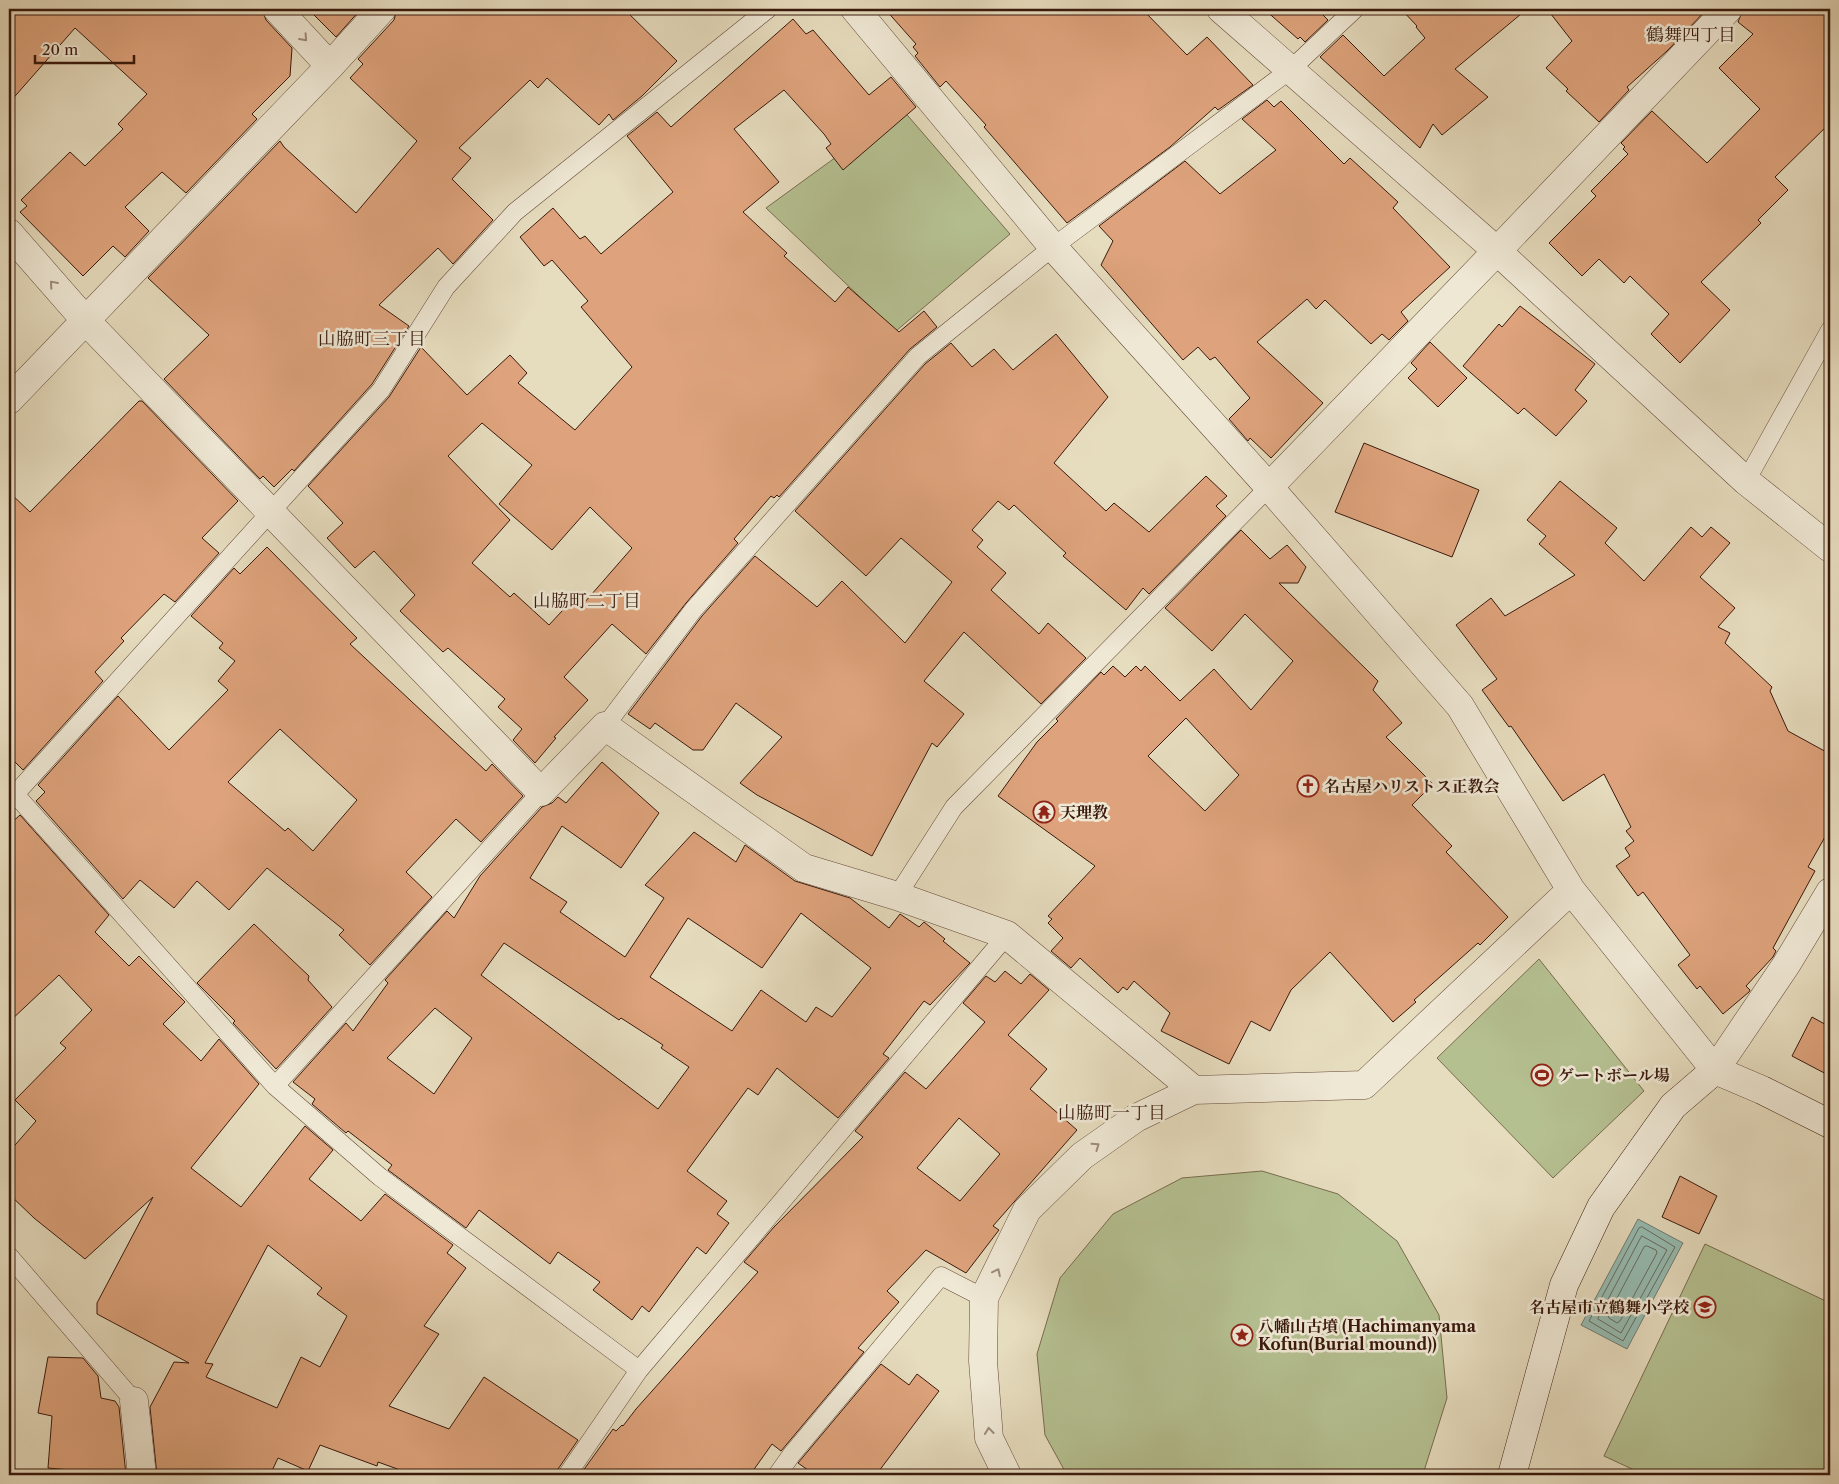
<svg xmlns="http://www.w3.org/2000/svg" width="1839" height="1484" font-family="'Libre Caslon Text','Noto Serif JP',serif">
  <rect width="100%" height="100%" fill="#e6dcbe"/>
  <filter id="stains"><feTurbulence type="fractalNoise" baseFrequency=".004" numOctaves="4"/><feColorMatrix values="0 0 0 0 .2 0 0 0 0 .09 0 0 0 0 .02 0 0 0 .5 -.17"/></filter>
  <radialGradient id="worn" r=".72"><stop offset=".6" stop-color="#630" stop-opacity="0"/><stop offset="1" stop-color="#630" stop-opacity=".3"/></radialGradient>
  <path fill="#b5c091" stroke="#786c4e" d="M 902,109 L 1010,234 L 896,331 L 766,208 Z
    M 1539,959 L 1644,1091 L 1553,1178 L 1437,1058 Z
    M 1262,1171 L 1338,1194 L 1397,1241 L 1439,1315 L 1447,1398 L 1424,1471 L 1421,1475 L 1067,1475 L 1045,1435 L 1037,1354 L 1060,1278 L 1113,1214 L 1182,1178 Z
    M 1705,1244 L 1830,1303 L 1830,1475 L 1645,1475 L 1604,1456 Z"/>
  <path fill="#96bcb2" stroke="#717b70" d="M 1638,1219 L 1683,1243 L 1627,1349 L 1581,1325 Z"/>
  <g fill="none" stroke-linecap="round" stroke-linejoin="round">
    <path stroke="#686a5f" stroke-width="1" d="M 1642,1227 L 1675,1247 L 1623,1341 L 1589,1321 L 1639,1228 Z
      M 1642,1236 L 1667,1250 L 1621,1333 L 1598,1319 Z
      M 1647,1246 L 1656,1250 L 1657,1253 L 1620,1321 L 1617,1323 L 1609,1318 L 1608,1315 L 1644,1247 Z"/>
  </g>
  <path fill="#dea37c" stroke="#3a190c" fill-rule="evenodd" d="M 19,9 L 262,9 L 266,20 L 292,48 L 290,76 L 252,114 L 257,119 L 186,193 L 162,172 L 125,207 L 149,231 L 125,257 L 113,246 L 83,276 L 20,212 L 27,206 L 21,200 L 70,152 L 85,166 L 123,129 L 118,124 L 147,94 L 75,28 L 9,103 L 9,20 Z
    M 308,9 L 361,9 L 336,37 Z
    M 397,9 L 624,9 L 677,61 L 642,96 L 613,120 L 609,114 L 599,125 L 547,78 L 538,88 L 530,80 L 459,148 L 471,158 L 452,179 L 493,220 L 453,264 L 438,248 L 379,305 L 409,326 L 372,384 L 294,471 L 292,469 L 274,487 L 263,476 L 260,479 L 164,379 L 209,335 L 148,278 L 280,141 L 284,147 L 356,213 L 417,141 L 350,78 L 363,64 L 358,59 L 394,20 Z
    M 885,9 L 1142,9 L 1187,55 L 1207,37 L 1253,85 L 1218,110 L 1215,107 L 1170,147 L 1067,223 L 984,127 L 986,125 L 946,81 L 940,87 L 915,56 L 918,53 L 913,47 L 916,44 Z
    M 1264,9 L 1325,9 L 1321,13 L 1328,20 L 1305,42 L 1300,37 L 1298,39 Z
    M 1401,9 L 1527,9 L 1455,69 L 1488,97 L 1442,135 L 1433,124 L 1420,148 L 1320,57 L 1343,35 L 1384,76 L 1425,38 L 1416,27 L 1417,26 Z
    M 1547,9 L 1707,9 L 1667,51 L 1627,87 L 1629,90 L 1599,122 L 1566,91 L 1568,89 L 1546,68 L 1572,41 Z
    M 1743,9 L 1830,9 L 1830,123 L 1775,177 L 1788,190 L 1758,220 L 1761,223 L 1701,282 L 1730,310 L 1680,363 L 1651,334 L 1669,314 L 1630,276 L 1624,283 L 1599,259 L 1582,276 L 1549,243 L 1596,196 L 1591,191 L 1628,154 L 1623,149 L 1625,147 L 1621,143 L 1652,111 L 1707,163 L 1760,109 L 1719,68 L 1753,34 L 1738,22 Z
    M 793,19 L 806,34 L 813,30 L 869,95 L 891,77 L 916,107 L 843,170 L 826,148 L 831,144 L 824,134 L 784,90 L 734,129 L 779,182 L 743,212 L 787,253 L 784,256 L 835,302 L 848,287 L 899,332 L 924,311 L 937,327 L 910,349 L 779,497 L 777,495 L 774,498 L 771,496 L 734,539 L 738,543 L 686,603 L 646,654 L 612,624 L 564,677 L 588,700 L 554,737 L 556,738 L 535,763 L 513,740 L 522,729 L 498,707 L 505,699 L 448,648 L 443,652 L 400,611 L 415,595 L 374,551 L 355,568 L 327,538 L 343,523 L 308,486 L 389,397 L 421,347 L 467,395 L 510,355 L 527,373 L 518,383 L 575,430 L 632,367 L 581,307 L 588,301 L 552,260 L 544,266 L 520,237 L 553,208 L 580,239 L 585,236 L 601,254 L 673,192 L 627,136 L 657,112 L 671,127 ZM 482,423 L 532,465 L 499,504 L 552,550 L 590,507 L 632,548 L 584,603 L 576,596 L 549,625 L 514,593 L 510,597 L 472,563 L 510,520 L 448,456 Z
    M 1267,100 L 1274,107 L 1281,101 L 1344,164 L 1350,158 L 1398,202 L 1393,208 L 1450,267 L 1401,312 L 1408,321 L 1389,340 L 1382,334 L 1371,344 L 1325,300 L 1316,309 L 1307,299 L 1257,342 L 1323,403 L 1271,458 L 1250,438 L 1248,441 L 1229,419 L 1250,398 L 1215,357 L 1210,360 L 1198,347 L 1183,360 L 1101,265 L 1113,241 L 1099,226 L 1185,161 L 1220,194 L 1276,150 L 1242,119 Z
    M 1520,306 L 1595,364 L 1575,390 L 1587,401 L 1556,436 L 1524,408 L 1518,414 L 1463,366 L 1499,324 L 1502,327 Z
    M 1056,334 L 1108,397 L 1054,463 L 1106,511 L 1114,503 L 1149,532 L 1206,476 L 1227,496 L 1216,506 L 1226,516 L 1149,594 L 1143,588 L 1126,610 L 1063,556 L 1066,553 L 1014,505 L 1009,510 L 998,501 L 972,530 L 983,540 L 977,547 L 1006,573 L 991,590 L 1039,634 L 1048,623 L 1086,658 L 1041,704 L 964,632 L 924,681 L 964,714 L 937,747 L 932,743 L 872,856 L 757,795 L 740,783 L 782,737 L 736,703 L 703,750 L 693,750 L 655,723 L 650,729 L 628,714 L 702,616 L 755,556 L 817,607 L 842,581 L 905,643 L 952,582 L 901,538 L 866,576 L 795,511 L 925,364 L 951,343 L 972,367 L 994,349 L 1013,370 Z
    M 1430,342 L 1467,378 L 1438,407 L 1408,378 L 1417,369 L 1411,363 Z
    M 139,401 L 142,401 L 238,501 L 202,538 L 219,553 L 175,602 L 164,594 L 121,638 L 124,641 L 95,672 L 103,681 L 23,770 L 9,756 L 9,492 L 30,512 Z
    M 1364,443 L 1479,490 L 1452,557 L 1335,512 Z
    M 1560,481 L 1617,528 L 1605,543 L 1644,581 L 1691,527 L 1702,537 L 1711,527 L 1730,543 L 1700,577 L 1735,608 L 1718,627 L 1730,633 L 1725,643 L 1772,687 L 1770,691 L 1788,731 L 1830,754 L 1830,828 L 1808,867 L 1815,871 L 1773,948 L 1776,951 L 1773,957 L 1746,986 L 1750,990 L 1749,992 L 1723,1014 L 1700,986 L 1697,989 L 1678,965 L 1690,955 L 1643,892 L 1638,896 L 1616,866 L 1630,856 L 1625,848 L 1634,841 L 1626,831 L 1631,827 L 1604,774 L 1563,801 L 1511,726 L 1509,727 L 1482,690 L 1497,679 L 1456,625 L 1491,598 L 1505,616 L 1575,575 L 1539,544 L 1546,536 L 1527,520 Z
    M 1241,530 L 1270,559 L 1287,545 L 1306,567 L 1298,583 L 1279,583 L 1378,681 L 1373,690 L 1402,723 L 1386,737 L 1433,784 L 1412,805 L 1452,846 L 1446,852 L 1508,917 L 1480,945 L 1478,943 L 1414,1000 L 1416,1002 L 1393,1022 L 1330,952 L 1291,990 L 1270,1031 L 1251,1021 L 1229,1064 L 1161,1031 L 1170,1013 L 1134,981 L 1127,990 L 1123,987 L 1118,993 L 1080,958 L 1071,968 L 1051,951 L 1063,938 L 1048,923 L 1052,919 L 1048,916 L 1095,866 L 998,796 L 1037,742 L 1058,721 L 1056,719 L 1101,672 L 1104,675 L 1113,666 L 1125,677 L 1136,666 L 1141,671 L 1145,666 L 1180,701 L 1214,669 L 1251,710 L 1293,661 L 1245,614 L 1212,651 L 1165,608 ZM 1186,718 L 1239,775 L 1205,811 L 1148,756 Z
    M 267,547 L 357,638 L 350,644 L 486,771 L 492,764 L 523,796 L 481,842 L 456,819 L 406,872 L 432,897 L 370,965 L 339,935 L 344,930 L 267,868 L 229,910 L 197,881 L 174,908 L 140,880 L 123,899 L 36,801 L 45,792 L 38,785 L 118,696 L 169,750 L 228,690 L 218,681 L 235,661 L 219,648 L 223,643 L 191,616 L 234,568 L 240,574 ZM 280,729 L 357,800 L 313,851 L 288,828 L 285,831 L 228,782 Z
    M 602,762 L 659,813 L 621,868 L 562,826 L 530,878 L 567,902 L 560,912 L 625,957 L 664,898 L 645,885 L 694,832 L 736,862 L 745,845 L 795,881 L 850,898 L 889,928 L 900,914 L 919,927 L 924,922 L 945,939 L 943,941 L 970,963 L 930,1005 L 924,1001 L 883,1054 L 889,1058 L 838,1118 L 777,1068 L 758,1095 L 748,1088 L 687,1171 L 727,1201 L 717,1214 L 729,1223 L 706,1254 L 697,1247 L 649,1312 L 642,1306 L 632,1320 L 593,1290 L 600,1282 L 558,1252 L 550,1264 L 479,1210 L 466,1228 L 388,1170 L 392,1165 L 348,1131 L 346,1133 L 312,1104 L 315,1099 L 293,1082 L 346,1023 L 353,1031 L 388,983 L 385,980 L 447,911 L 454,918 L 480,876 L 542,807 L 552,803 L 558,797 L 566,803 ZM 801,913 L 871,968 L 832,1017 L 816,1007 L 806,1022 L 761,990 L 732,1031 L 650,977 L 688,918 L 762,968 ZM 504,943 L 619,1020 L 621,1018 L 663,1045 L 661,1048 L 689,1067 L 658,1109 L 481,975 ZM 435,1008 L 472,1038 L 434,1094 L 387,1058 Z
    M 20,815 L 109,915 L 95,932 L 129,966 L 139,956 L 185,1002 L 163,1024 L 201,1061 L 219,1039 L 259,1084 L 191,1168 L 241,1207 L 305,1126 L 333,1150 L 309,1179 L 361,1221 L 385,1194 L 453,1245 L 447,1253 L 466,1268 L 424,1326 L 439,1334 L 389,1406 L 449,1429 L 484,1377 L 578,1440 L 558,1469 L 557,1475 L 414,1475 L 378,1462 L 377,1466 L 320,1445 L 308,1471 L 278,1458 L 270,1475 L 157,1475 L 150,1407 L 174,1362 L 189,1363 L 97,1314 L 97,1303 L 153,1197 L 85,1259 L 34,1218 L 9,1194 L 9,1152 L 36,1121 L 15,1100 L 66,1048 L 60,1043 L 92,1010 L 59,975 L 9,1022 L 9,825 ZM 268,1245 L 322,1288 L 317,1294 L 347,1316 L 320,1367 L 301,1357 L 277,1408 L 206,1377 L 213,1364 L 205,1363 Z
    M 254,924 L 309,976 L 308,980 L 332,1007 L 276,1069 L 233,1023 L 235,1021 L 197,983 Z
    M 1005,971 L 1021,984 L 1030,974 L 1049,990 L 1008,1035 L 1047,1069 L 1030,1089 L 1077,1130 L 993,1226 L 999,1230 L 966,1273 L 926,1250 L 887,1291 L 899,1302 L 858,1348 L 864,1352 L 781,1451 L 772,1444 L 750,1475 L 580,1475 L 613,1429 L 616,1431 L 622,1425 L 623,1426 L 636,1409 L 758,1272 L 744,1262 L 774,1227 L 863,1137 L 855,1131 L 905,1072 L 926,1089 L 985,1022 L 963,1003 L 986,976 L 995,982 ZM 959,1118 L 1000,1154 L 960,1201 L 917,1168 Z
    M 1812,1017 L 1830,1027 L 1830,1076 L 1792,1056 Z
    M 1680,1176 L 1717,1196 L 1699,1234 L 1662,1217 Z
    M 48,1357 L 83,1358 L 98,1376 L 101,1398 L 115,1401 L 119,1407 L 126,1475 L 48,1468 L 52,1416 L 38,1413 Z
    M 881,1364 L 909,1385 L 917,1374 L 939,1391 L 876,1475 L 815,1475 L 798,1463 Z"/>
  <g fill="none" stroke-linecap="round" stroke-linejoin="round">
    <g stroke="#654a38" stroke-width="19">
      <path id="lane" d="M 1746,481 L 1830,330
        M 605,726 L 694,609 L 918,356 L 1053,247 L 1290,70 L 1355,9
        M 15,794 L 275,1086 L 380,1177 L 639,1370
        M 9,801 L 381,390 L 446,287 L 515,212 L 768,9
        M 897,896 L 954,807 L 1269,487
        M 275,1086 L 541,792
        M 9,1256 L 134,1401
        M 567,1475 L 639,1370 L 1007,935
        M 777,1475 L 792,1454 L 941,1276 L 984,1298"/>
    </g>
    <g stroke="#654a38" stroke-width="29">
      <path id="street" d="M 277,9 L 330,66
        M 855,9 L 1053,247 L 1269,487 L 1460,706 L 1571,890 L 1715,1070 L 1786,965 L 1830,892
        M 1221,9 L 1497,251 L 1746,481 L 1830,548
        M 9,233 L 86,321 L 541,792 L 605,726 L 804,868 L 897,896 L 1007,935 L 1194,1090
        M 9,400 L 330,66 L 382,9
        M 1269,487 L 1497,251 L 1728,9
        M 134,1401 L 142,1475
        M 1007,1475 L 989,1438 L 983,1361 L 984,1298 L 1027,1210 L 1082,1156 L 1136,1118 L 1194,1090 L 1364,1085 L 1571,890"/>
    </g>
    <g stroke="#3a190c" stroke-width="29">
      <path id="secondary" d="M 1512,1475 L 1564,1285 L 1601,1207 L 1673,1106 L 1715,1070 L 1762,1090 L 1830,1124"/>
    </g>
    <use href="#lane" stroke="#efe8d5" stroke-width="18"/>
    <use href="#street" stroke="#efe8d5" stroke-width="28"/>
    <use href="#secondary" stroke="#efe8d5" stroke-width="28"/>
  </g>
  <defs><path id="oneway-chevron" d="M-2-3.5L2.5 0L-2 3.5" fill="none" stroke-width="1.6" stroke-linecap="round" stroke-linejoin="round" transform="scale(1.25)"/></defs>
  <g stroke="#9e8b7b">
    <use href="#oneway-chevron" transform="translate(304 38) rotate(48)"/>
    <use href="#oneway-chevron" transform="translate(53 284) rotate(-131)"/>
    <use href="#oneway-chevron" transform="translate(1096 1146) rotate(-35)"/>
    <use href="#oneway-chevron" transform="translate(997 1272) rotate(-64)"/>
    <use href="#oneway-chevron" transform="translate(989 1431) rotate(-96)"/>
  </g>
  <defs>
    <g id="church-ring" transform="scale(1.125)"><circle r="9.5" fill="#efe8d5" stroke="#8f2418" stroke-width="1.5"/><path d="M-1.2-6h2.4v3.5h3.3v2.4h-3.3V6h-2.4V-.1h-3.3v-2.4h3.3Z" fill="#8f2418"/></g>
    <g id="temple-ring" transform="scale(1.125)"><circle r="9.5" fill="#efe8d5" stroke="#8f2418" stroke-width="1.5"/><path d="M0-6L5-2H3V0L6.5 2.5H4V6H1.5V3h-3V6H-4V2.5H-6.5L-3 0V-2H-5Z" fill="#8f2418"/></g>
    <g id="stadium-ring" transform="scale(1.125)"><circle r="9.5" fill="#efe8d5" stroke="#8f2418" stroke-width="1.5"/><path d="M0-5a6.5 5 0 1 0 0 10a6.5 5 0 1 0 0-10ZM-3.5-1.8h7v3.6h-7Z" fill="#8f2418"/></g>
    <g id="school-ring" transform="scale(1.125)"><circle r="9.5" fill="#efe8d5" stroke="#8f2418" stroke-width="1.5"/><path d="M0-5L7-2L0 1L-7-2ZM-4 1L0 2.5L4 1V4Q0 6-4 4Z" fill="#8f2418"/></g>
    <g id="sight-ring" transform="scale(1.125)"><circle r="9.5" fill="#efe8d5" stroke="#8f2418" stroke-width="1.5"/><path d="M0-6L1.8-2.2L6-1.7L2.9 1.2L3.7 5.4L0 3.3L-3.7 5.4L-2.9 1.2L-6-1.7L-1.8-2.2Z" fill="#8f2418"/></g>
  </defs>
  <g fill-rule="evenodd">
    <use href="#church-ring" x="1308" y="786"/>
    <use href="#temple-ring" x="1044" y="812"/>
    <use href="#stadium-ring" x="1542" y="1075"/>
    <use href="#school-ring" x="1705" y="1307"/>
    <use href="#sight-ring" x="1242" y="1335"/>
  </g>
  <g text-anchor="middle" stroke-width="5" stroke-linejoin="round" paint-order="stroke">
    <g font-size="16" font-weight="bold" fill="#3a190c" stroke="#efe8d5" text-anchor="start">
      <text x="1324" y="792">名古屋ハリストス正教会</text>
      <text x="1060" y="818">天理教</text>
      <text x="1558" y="1081">ゲートボール場</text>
      <text x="1689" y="1313" text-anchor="end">名古屋市立鶴舞小学校</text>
      <text x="1258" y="1332">八幡山古墳 (Hachimanyama<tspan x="1258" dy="18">Kofun(Burial mound))</tspan></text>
    </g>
    <g font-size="18" fill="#3a190c" stroke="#efe8d5">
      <text x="1691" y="41">鶴舞四丁目</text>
      <text x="372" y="345">山脇町三丁目</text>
      <text x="587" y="607">山脇町二丁目</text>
      <text x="1112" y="1119">山脇町一丁目</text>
    </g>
  </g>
  <rect width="1839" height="1484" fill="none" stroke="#e6dcbe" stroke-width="30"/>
  <rect x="10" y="10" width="1819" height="1464" fill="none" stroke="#3a190c" stroke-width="2.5"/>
  <rect x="15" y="15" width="1809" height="1454" fill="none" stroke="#3a190c"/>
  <path d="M35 55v8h99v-8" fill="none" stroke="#3a190c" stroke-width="2.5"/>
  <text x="42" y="55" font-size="15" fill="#3a190c" stroke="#efe8d5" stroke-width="4" paint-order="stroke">20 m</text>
  <rect width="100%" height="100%" filter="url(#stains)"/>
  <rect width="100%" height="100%" fill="url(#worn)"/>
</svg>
